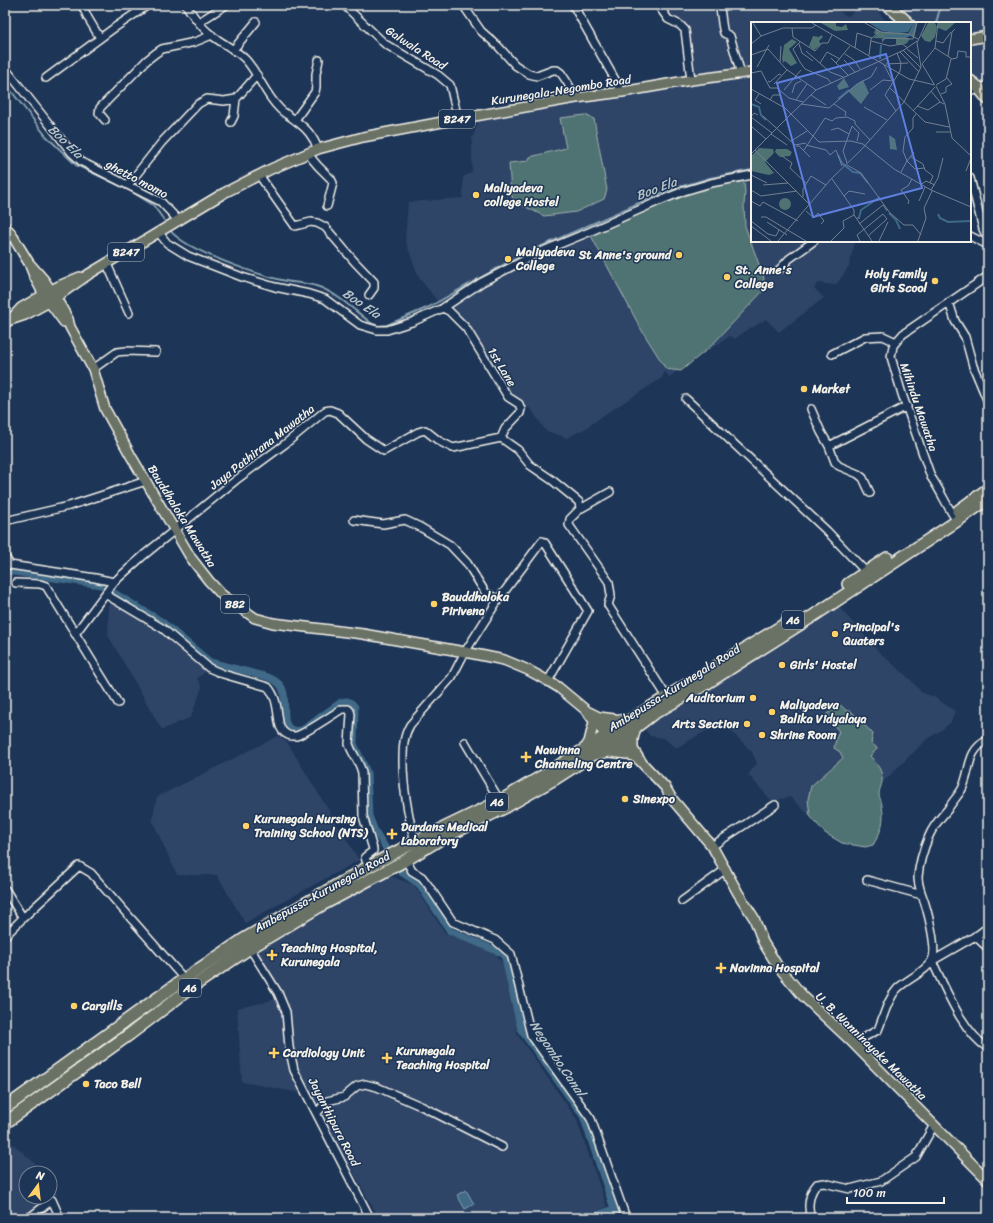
<svg xmlns="http://www.w3.org/2000/svg" width="993" height="1223" font-family="Sriracha,sans-serif">
  <rect width="100%" height="100%" fill="#1d3557"/>
  <filter id="ink" filterUnits="userSpaceOnUse"><feTurbulence type="fractalNoise" baseFrequency=".025" numOctaves="2"/><feDisplacementMap in="SourceGraphic" scale="8" xChannelSelector="R" yChannelSelector="G"/><feConvolveMatrix kernelMatrix="1 2 1 2 8 2 1 2 1" color-interpolation-filters="sRGB"/></filter>
  <g filter="url(#ink)">
    <path fill="#2e4468" d="M 659,5 L 837,5 L 835,7 L 836,9 L 845,15 L 849,16 L 859,5 L 872,5 L 888,23 L 752,23 L 752,241 L 861,241 L 855,242 L 849,266 L 836,285 L 818,283 L 814,288 L 824,298 L 779,332 L 766,319 L 752,328 L 751,327 L 735,339 L 730,336 L 669,377 L 665,371 L 662,378 L 607,413 L 586,428 L 567,438 L 546,431 L 531,409 L 519,404 L 508,397 L 466,328 L 443,308 L 419,278 L 405,240 L 408,202 L 463,198 L 463,177 L 472,172 L 472,139 L 481,115 L 691,80 L 685,30 L 668,19 Z
      M 893,5 L 988,5 L 988,32 L 970,34 L 970,23 L 914,23 Z
      M 988,42 L 988,83 L 970,76 L 970,45 Z
      M 112,603 L 161,633 L 207,671 L 197,678 L 202,687 L 191,717 L 162,730 L 108,635 L 109,605 Z
      M 839,607 L 878,651 L 910,679 L 921,692 L 934,697 L 955,711 L 951,722 L 940,731 L 927,739 L 882,783 L 882,777 L 879,766 L 870,757 L 876,747 L 871,744 L 848,711 L 841,705 L 839,731 L 836,739 L 843,758 L 828,772 L 808,799 L 810,816 L 790,797 L 778,800 L 771,800 L 748,775 L 757,763 L 752,752 L 722,722 L 678,747 L 674,747 L 664,738 L 650,736 L 643,727 L 706,691 L 755,657 L 810,621 Z
      M 278,736 L 287,742 L 359,860 L 245,923 L 217,875 L 177,875 L 152,820 L 157,797 Z
      M 390,876 L 414,885 L 445,933 L 494,951 L 507,971 L 512,992 L 517,1034 L 576,1118 L 607,1207 L 577,1218 L 379,1218 L 310,1095 L 242,1082 L 237,1008 L 262,1003 L 282,997 L 256,948 Z
      M 5,1137 L 46,1173 L 26,1173 L 26,1197 L 50,1197 L 50,1178 L 57,1194 L 23,1218 L 5,1218 Z"/>
    <path fill="#4f7273" stroke="#a2b2ae" d="M 585,115 L 594,119 L 607,190 L 604,199 L 576,212 L 544,216 L 522,205 L 515,204 L 511,194 L 509,163 L 528,161 L 530,157 L 566,148 L 560,118 Z
      M 743,176 L 745,191 L 744,205 L 745,226 L 764,278 L 762,292 L 710,347 L 681,371 L 666,369 L 641,329 L 589,232 L 659,201 Z
      M 838,703 L 847,711 L 851,711 L 873,734 L 871,743 L 876,747 L 877,749 L 870,756 C 877,764 883,771 882,781 C 882,786 879,789 879,794 C 879,797 882,802 882,806 C 885,822 881,832 873,845 L 865,847 L 842,843 L 825,833 L 810,816 L 808,799 L 811,786 L 843,758 L 840,752 L 834,748 L 836,739 L 839,731 L 825,716 Z"/>
    <path fill="#3f6a87" stroke="#87a0ae" d="M 466,1190 L 474,1204 L 465,1209 L 457,1195 Z"/>
    <g fill="none" stroke-linecap="round" stroke-linejoin="round">
      <path stroke="#87a0ae" stroke-width="2" d="M 936,23 L 941,5
        M 5,83 L 46,136 L 76,165 L 129,190 L 153,205 L 167,224
        M 170,230 C 184,250 261,276 286,281 C 295,283 306,283 316,286 C 336,292 355,311 371,323 L 378,326 L 387,325 L 429,307 L 515,258 L 666,191 L 710,178 L 752,170"/>
      <path stroke="#3f6a87" stroke-width="7" d="M 5,569 L 7,571 L 101,585 L 161,621 L 210,662 L 268,677 C 273,679 277,681 281,686 C 291,700 274,735 302,730 L 341,702 C 348,700 351,701 355,707 L 354,744 L 367,772 L 369,816 L 375,831 L 401,872 L 419,884 L 450,931 L 504,954 L 521,1030 L 583,1116 L 617,1218
        M 588,1218 L 614,1209"/>
      <g stroke="#f4f1e8" stroke-width="10">
        <path id="minor" d="M 82,5 L 88,18 L 100,38
          M 186,5 C 192,14 201,27 209,33 C 220,43 236,49 246,60 C 259,75 265,94 279,108 C 283,113 290,116 296,121 C 307,129 313,136 318,149
          M 344,5 L 385,44 L 438,75 L 450,85 L 458,119
          M 463,5 L 481,31 L 498,46 L 515,65 L 529,74 L 537,76 L 553,70 L 557,70 L 561,73 L 567,82 L 576,98
          M 573,5 L 622,92
          M 658,5 L 668,19 L 680,25 L 685,30 L 691,80
          M 719,5 C 722,15 721,23 724,33 L 730,36 L 741,74
          M 199,22 L 226,5
          M 233,50 L 256,22
          M 5,68 L 72,153 L 82,162 L 161,202 L 179,221
          M 46,78 L 114,28 L 148,5
          M 973,91 L 981,87 L 988,86
          M 105,120 L 99,113 L 100,108 L 147,60 L 156,53 L 162,49 L 195,42 L 212,35
          M 295,120 L 315,92 L 316,87 L 316,74 L 319,60
          M 231,122 L 234,116 L 236,99
          M 307,153 L 318,166 L 331,179 L 333,183 L 327,206
          M 259,175 L 295,226 L 311,222 L 317,223 L 325,227 L 354,261 L 374,282 L 374,288 L 369,295
          M 970,178 L 983,229 L 988,240
          M 128,185 L 162,142 L 198,104 L 207,99 L 224,101 L 236,99 L 257,75
          M 159,233 L 167,243 L 188,256 L 242,277 L 275,287 L 309,294 L 325,299 L 360,325 L 377,330 L 387,330 L 412,322 L 443,308 L 482,282 L 538,253 L 589,232 L 659,201 L 684,191 L 711,183 L 752,175
          M 970,236 L 988,245
          M 107,264 L 129,313
          M 780,269 L 789,259 L 814,241
          M 949,302 L 955,321 L 965,337 L 973,366 L 988,402
          M 443,308 L 449,311 L 466,328 L 508,397 L 519,404 L 521,409 L 520,413 L 505,429 L 501,438
          M 832,354 L 865,337 L 883,336 L 896,342
          M 93,369 L 117,352 L 126,351 L 156,352
          M 686,399 L 827,531 L 866,572
          M 811,409 L 821,432 L 829,446 L 835,462 L 839,466 L 858,474 L 863,478 L 870,493
          M 829,446 L 907,406
          M 580,509 L 610,492
          M 354,520 L 383,524 L 405,520 L 420,527 L 450,545 L 467,563 L 485,592 L 498,600
          M 5,521 L 69,506 L 146,481
          M 957,521 C 947,507 941,491 931,477 L 902,394 L 891,357 L 893,346 L 896,342 L 903,334 L 988,276
          M 5,557 L 10,565 L 95,578 L 114,582
          M 16,583 L 40,584 L 46,586 L 118,703
          M 105,594 L 162,628 L 209,668 L 223,674 L 268,687 C 277,697 277,710 279,722 C 280,731 287,737 296,736 C 305,734 332,715 342,709 L 348,709 L 350,711 L 351,714 L 349,744 C 352,754 360,762 362,773 L 363,816 L 373,849 L 373,851 L 365,857 L 368,867
          M 75,634 L 114,582 L 144,555 L 236,480 L 285,444 L 325,411 L 330,410 L 338,413 L 366,439 L 384,451 L 418,432 L 425,430 L 439,441 L 453,448 L 501,438 L 518,450 L 530,465 L 552,480 L 579,502 L 580,509 L 570,519 L 569,525 L 609,582 L 611,595 L 608,605 L 667,697
          M 465,742 L 500,801
          M 415,842 C 408,815 403,790 403,762 C 403,748 403,737 410,725 L 452,677 L 465,652 L 498,600 L 542,541 L 545,543 L 588,611 L 548,681
          M 712,846 L 775,805
          M 406,860 L 412,871 L 422,877 L 428,885 L 453,922 L 495,940 L 511,954 L 531,1035 L 591,1119 L 626,1218
          M 867,880 L 922,895
          M 5,889 L 23,918
          M 682,901 L 726,869
          M 988,927 L 979,934 L 932,961 C 945,987 962,1032 988,1048
          M 5,936 L 23,918 L 79,866 L 91,873 L 186,981
          M 975,936 L 988,948
          M 248,945 L 278,993 L 286,1012 L 289,1047 L 294,1070 L 370,1218
          M 853,1043 L 878,1030 C 884,1016 887,1000 897,989 C 906,980 927,971 932,960 C 938,949 927,908 922,895 C 920,889 918,884 918,877 C 919,864 924,848 929,836 C 933,826 941,817 948,809 C 952,802 958,796 962,789 C 971,771 966,750 988,740
          M 317,1113 L 327,1101 L 344,1097 L 357,1086 L 365,1084 L 377,1087 L 423,1107 L 502,1147
          M 29,1218 L 52,1200 L 60,1218
          M 811,1218 C 807,1207 809,1193 817,1184 L 824,1183 L 850,1189 L 881,1181 L 916,1157 L 934,1125"/>
      </g>
      <g stroke="#f4f1e8" stroke-width="12">
        <path id="major" d="M 970,39 L 988,36
          M 5,227 L 10,232 L 29,263 L 35,278 L 44,295 L 64,322
          M 29,263 L 44,280 L 56,298 L 68,319 L 70,327 L 93,369 L 105,409 L 131,456 L 191,558 L 209,581 L 222,595 L 255,618 L 273,623 L 363,634 L 465,652 L 504,660 L 528,670 L 548,681 L 558,687 L 587,711 L 599,717 L 633,749 L 641,762 L 665,787 L 672,799 L 712,846 L 738,893 L 754,918 L 763,942 L 777,965 L 803,996 L 853,1043 L 988,1180
          M 11,319 L 21,308 L 59,286 L 80,277
          M 5,323 L 10,320 L 25,315 L 49,302 L 89,274 L 224,193 L 271,169 L 318,149 L 363,137 L 458,119 L 576,98 L 622,92 L 691,80 L 752,72
          M 589,714 C 602,733 621,750 641,761
          M 599,717 L 630,721
          M 633,749 L 633,739 L 636,727
          M 584,750 L 589,742 L 594,722
          M 595,755 L 609,752 L 627,754"/>
      </g>
      <g stroke="#f4f1e8" stroke-width="14">
        <path id="highway" d="M 888,5 L 908,23
          M 970,81 L 979,88 L 988,99
          M 958,511 L 988,489
          M 848,584 L 887,558
          M 5,1108 L 184,979 L 244,939 L 368,867 L 415,842 L 500,801 L 549,772 L 667,697 L 790,621
          M 5,1123 L 130,1034 L 192,987 L 250,948 L 322,905 L 406,860 L 439,840 L 504,808 L 553,780 L 636,727 L 653,714 L 704,685 L 813,616 L 957,521 L 988,499"/>
      </g>
      <use href="#minor" stroke="#1d3557" stroke-width="7"/>
      <use href="#major" stroke="#6a7266" stroke-width="9"/>
      <use href="#highway" stroke="#6a7266" stroke-width="11"/>
    </g>
  </g>
  <g fill="#ffd166" stroke="#1d3557" stroke-width="1.5">
    <circle cx="476" cy="195" r="4"/>
    <circle cx="679" cy="255" r="4"/>
    <circle cx="508" cy="259" r="4"/>
    <circle cx="727" cy="277" r="4"/>
    <circle cx="935" cy="281" r="4"/>
    <circle cx="804" cy="389" r="4"/>
    <circle cx="434" cy="604" r="4"/>
    <circle cx="835" cy="634" r="4"/>
    <circle cx="782" cy="665" r="4"/>
    <circle cx="753" cy="698" r="4"/>
    <circle cx="772" cy="712" r="4"/>
    <circle cx="747" cy="724" r="4"/>
    <circle cx="762" cy="735" r="4"/>
    <path d="M524 751h4v4h4v4h-4v4h-4v-4h-4v-4h4z"/>
    <circle cx="625" cy="799" r="4"/>
    <circle cx="246" cy="826" r="4"/>
    <path d="M390 828h4v4h4v4h-4v4h-4v-4h-4v-4h4z"/>
    <path d="M270 949h4v4h4v4h-4v4h-4v-4h-4v-4h4z"/>
    <path d="M719 962h4v4h4v4h-4v4h-4v-4h-4v-4h4z"/>
    <circle cx="74" cy="1006" r="4"/>
    <path d="M272 1047h4v4h4v4h-4v4h-4v-4h-4v-4h4z"/>
    <path d="M385 1052h4v4h4v4h-4v4h-4v-4h-4v-4h4z"/>
    <circle cx="86" cy="1084" r="4"/>
  </g>
  <g text-anchor="middle" stroke-width="3" stroke-linejoin="round" paint-order="stroke">
    <g fill="#1d3557" stroke="#b4b9bc" stroke-width="1">
      <rect x="439" y="110" width="36" height="18" rx="3"/>
      <rect x="108" y="243" width="36" height="18" rx="3"/>
      <rect x="221" y="595" width="28" height="18" rx="3"/>
      <rect x="782" y="611" width="22" height="18" rx="3"/>
      <rect x="486" y="793" width="22" height="18" rx="3"/>
      <rect x="179" y="979" width="22" height="18" rx="3"/>
    </g>
    <g font-size="11" font-weight="bold" fill="#f4f1e8">
      <text x="457" y="123">B247</text>
      <text x="126" y="256">B247</text>
      <text x="235" y="608">B82</text>
      <text x="793" y="624">A6</text>
      <text x="497" y="806">A6</text>
      <text x="190" y="992">A6</text>
    </g>
    <g font-size="12" fill="#f4f1e8" stroke="#1d3557">
      <text transform="translate(416 48) rotate(33)" y="4">Galwala Road</text>
      <text transform="translate(561 90) rotate(-9)" y="4">Kurunegala-Negombo Road</text>
      <text transform="translate(137 179) rotate(28)" y="4">ghetto momo</text>
      <text transform="translate(502 367) rotate(59)" y="4">1st Lane</text>
      <text transform="translate(919 407) rotate(71)" y="4">Mihindu Mawatha</text>
      <text transform="translate(262 447) rotate(-38)" y="4">Jaya Pathirana Mawatha</text>
      <text transform="translate(182 516) rotate(58)" y="4">Bauddhaloka Mawatha</text>
      <text transform="translate(674 688) rotate(-32)" y="4">Ambepussa-Kurunegala Road</text>
      <text transform="translate(322 892) rotate(-29)" y="4">Ambepussa-Kurunegala Road</text>
      <text transform="translate(871 1046) rotate(44)" y="4">U. B. Wanninayake Mawatha</text>
      <text transform="translate(334 1122) rotate(63)" y="4">Jayanthipura Road</text>
    </g>
    <g font-size="12" font-weight="bold" fill="#f4f1e8" stroke="#1d3557" text-anchor="start">
      <text x="484" y="192">Maliyadeva<tspan x="484" dy="14">college Hostel</tspan></text>
      <text x="516" y="256">Maliyadeva<tspan x="516" dy="14">College</tspan></text>
      <text x="671" y="259" text-anchor="end">St Anne's ground</text>
      <text x="735" y="274">St. Anne's<tspan x="735" dy="14">College</tspan></text>
      <text x="927" y="278" text-anchor="end">Holy Family<tspan x="927" dy="14">Girls Scool</tspan></text>
      <text x="812" y="393">Market</text>
      <text x="442" y="601">Bauddhaloka<tspan x="442" dy="14">Pirivena</tspan></text>
      <text x="843" y="631">Principal's<tspan x="843" dy="14">Quaters</tspan></text>
      <text x="790" y="669">Girls' Hostel</text>
      <text x="745" y="702" text-anchor="end">Auditorium</text>
      <text x="780" y="709">Maliyadeva<tspan x="780" dy="14">Balika Vidyalaya</tspan></text>
      <text x="739" y="728" text-anchor="end">Arts Section</text>
      <text x="770" y="739">Shrine Room</text>
      <text x="535" y="754">Nawinna<tspan x="535" dy="14">Channeling Centre</tspan></text>
      <text x="633" y="803">Sinexpo</text>
      <text x="254" y="823">Kurunegala Nursing<tspan x="254" dy="14">Training School (NTS)</tspan></text>
      <text x="401" y="831">Durdans Medical<tspan x="401" dy="14">Laboratory</tspan></text>
      <text x="281" y="952">Teaching Hospital,<tspan x="281" dy="14">Kurunegala</tspan></text>
      <text x="730" y="972">Navinna Hospital</text>
      <text x="82" y="1010">Cargills</text>
      <text x="396" y="1055">Kurunegala<tspan x="396" dy="14">Teaching Hospital</tspan></text>
      <text x="283" y="1057">Cardiology Unit</text>
      <text x="94" y="1088">Taco Bell</text>
    </g>
    <g font-size="13" font-style="italic" fill="#b5c2c6" stroke="#1d3557">
      <text transform="translate(66 141) rotate(44)" y="5">Boo Ela</text>
      <text transform="translate(656 188) rotate(-21)" y="5">Boo Ela</text>
      <text transform="translate(362 303) rotate(34)" y="5">Boo Ela</text>
      <text transform="translate(558 1058) rotate(56)" y="5">Negombo Canal</text>
    </g>
  </g>
  <g transform="translate(751 22)">
    <rect width="220" height="220" fill="#1d3557"/>
    <path d="M 70,1 L 85,1 L 85,4 L 91,5 L 95,2 L 97,8 L 84,9 ZM 163,1 L 166,1 L 163,16 L 160,13 L 155,15 L 159,17 L 155,22 L 145,22 L 145,17 L 122,16 L 126,13 L 123,11 L 125,6 L 130,10 L 157,12 ZM 177,1 L 184,1 L 186,5 L 184,15 L 179,20 L 174,19 L 170,14 ZM 187,1 L 204,1 L 195,9 L 187,6 ZM 70,13 L 72,15 L 68,19 L 70,22 L 63,28 L 58,24 L 62,14 L 68,15 ZM 41,17 L 46,20 L 38,27 L 46,41 L 40,44 L 34,39 L 32,41 L 31,36 L 33,23 ZM 93,56 L 98,65 L 88,68 L 86,64 ZM 112,58 L 118,71 L 110,82 L 97,69 ZM 138,113 L 144,117 L 146,128 L 139,127 ZM 8,126 L 22,127 L 23,131 L 14,140 L 23,151 L 18,153 L 0,149 L 0,134 ZM 25,127 L 36,127 L 41,130 L 39,134 L 29,135 L 24,130 ZM28 182a6 6 0 1 1 12 0a6 6 0 1 1-12 0Z" fill="#4f7273"/>
    <path d="M 118,1 L 163,1 L 157,10 L 147,11 L 131,9 Z" fill="#3f6a87"/>
    <path fill="none" stroke="#3f6a87" stroke-width="2" d="M 159,13 L 165,1M 131,18 L 136,14 L 158,14M 129,37 L 130,23M 87,77 L 98,68M 0,82 L 8,85 L 10,93 L 15,98M 87,133 L 91,141 L 102,150 L 109,151 L 117,161M 138,191 L 145,198 L 149,207M 187,192 L 189,196 L 197,200 L 220,199M 106,196 L 108,196 L 110,188 L 129,175"/>
    <path fill="none" stroke="#738091" stroke-width="1" d="M 2,1 L 10,14M 61,1 L 158,57 L 184,63M 114,1 L 130,10 L 157,12 L 167,17M 41,6 L 42,15 L 64,29 L 71,21 L 77,21 L 81,13M 120,19 L 139,24 L 151,22 L 157,26M 185,19 L 192,21 L 200,10M 49,20 L 42,27 L 49,40 L 54,47 L 77,57 L 80,61M 131,20 L 134,16 L 162,17 L 166,1M 0,22 L 10,14 L 32,6 L 61,6 L 65,3M 48,22 L 51,31 L 62,39M 104,26 L 106,11 L 121,16M 184,26 L 201,37 L 206,36 L 207,29 L 215,30 L 215,35 L 220,35M 156,27 L 167,36M 152,28 L 170,46M 55,29 L 79,50 L 92,55M 149,30 L 168,50M 94,32 L 103,38 L 109,47M 0,33 L 17,27 L 35,47 L 65,68M 118,33 L 120,17 L 129,9M 197,34 L 201,10 L 204,7M 80,36 L 97,53M 93,38 L 104,50M 29,40 L 30,24M 69,41 L 76,30 L 89,37M 85,41 L 99,24M 135,42 L 157,41M 133,43 L 141,58M 6,45 L 18,23M 0,51 L 10,49 L 19,66 L 26,66 L 38,76 L 52,80M 17,59 L 19,60 L 28,52 L 30,53M 23,62 L 36,48M 183,62 L 171,42 L 184,26 L 187,1M 185,63 L 195,57 L 200,37M 185,64 L 194,82 L 201,116 L 220,134M 139,66 L 174,100 L 198,105M 0,67 L 34,86 L 68,120 L 100,119 L 112,122 L 143,147 L 180,168 L 220,185M 33,68 L 50,48M 119,68 L 132,58 L 142,59M 180,69 L 189,80M 41,71 L 44,62 L 50,59M 8,72 L 4,78 L 10,82M 190,72 L 195,70 L 195,65 L 201,62 L 196,56M 60,73 L 75,83M 19,78 L 22,73 L 29,73M 45,78 L 56,62M 50,82 L 78,86 L 106,62 L 120,55 L 126,45M 83,82 L 95,90 L 94,94M 166,84 L 177,88 L 189,80 L 193,82M 113,85 L 136,98M 145,89 L 134,73 L 149,49 L 150,41 L 146,31M 162,89 L 184,65M 7,93 L 3,91 L 0,95 L 21,111M 12,94 L 44,123 L 55,121M 36,96 L 65,68 L 153,28 L 166,19M 0,104 L 15,117M 80,108 L 87,106 L 98,112M 185,110 L 199,110M 20,112 L 36,123M 40,119 L 56,109M 55,123 L 75,128 L 79,133 L 85,128 L 91,144M 45,124 L 48,124 L 59,135M 4,128 L 58,182M 53,128 L 74,96 L 81,99 L 85,96 L 96,95 L 104,99 L 104,102 L 119,118M 163,130 L 156,139 L 164,147 L 173,146M 0,132 L 37,95M 31,134 L 41,141 L 39,146 L 55,161M 160,135 L 172,142 L 174,148 L 182,154 L 179,161M 96,141 L 92,129 L 101,104 L 108,111 L 106,119M 96,143 L 110,151 L 139,191 L 153,203 L 162,203 L 170,213M 215,149 L 220,136M 150,150 L 156,139 L 152,129 L 154,115 L 162,106 L 162,96 L 165,92M 0,153 L 16,161M 171,162 L 175,159 L 184,163M 12,163 L 37,161M 0,168 L 10,174 L 46,169M 180,168 L 187,156 L 192,136M 93,174 L 98,169 L 114,172M 52,175 L 52,167 L 60,154 L 75,163M 0,179 L 9,184 L 12,180 L 47,199M 168,179 L 174,165M 157,182 L 158,179 L 150,168 L 157,164 L 161,157M 55,189 L 63,196 L 67,191 L 73,199 L 70,202M 103,193 L 121,219M 10,195 L 15,195 L 55,219M 0,199 L 17,212 L 25,214 L 28,208M 16,200 L 36,213M 108,202 L 132,183 L 136,189M 0,204 L 20,219M 27,219 L 80,157 L 109,129 L 153,80 L 170,45 L 166,21 L 175,1M 80,219 L 93,206 L 92,199 L 103,193 L 103,188 L 81,157M 109,219 L 106,213 L 132,192 L 136,197 L 117,214M 128,219 L 137,200M 167,219 L 175,196 L 173,186 L 181,169"/>
    <path fill="#5e7fdd" fill-opacity="0.15" stroke="#5e7fdd" stroke-width="2" d="M 135,32 L 171,166 L 62,195 L 26,61 Z"/>
    <rect width="220" height="220" fill="none" stroke="#f4f1e8" stroke-width="2"/>
  </g>
  <rect width="993" height="1223" fill="none" stroke="#1d3557" stroke-width="20"/>
  <rect x="10" y="10" width="973" height="1203" fill="none" stroke="#f4f1e8" stroke-width="1.5" filter="url(#ink)"/>
  <g transform="translate(38 1185) rotate(15)"><circle r="19" fill="#1d3557" stroke="#738091"/>
  <path d="M0-3L7 15L0 10L-7 15Z" fill="#ffd166"/>
  <text y="-6" font-size="11" font-weight="bold" text-anchor="middle" fill="#f4f1e8">N</text>
  </g>
  <path d="M847 1197v6h97v-6" fill="none" stroke="#f4f1e8" stroke-width="2"/>
  <text x="853" y="1197" font-size="12" fill="#f4f1e8" stroke="#1d3557" stroke-width="3" paint-order="stroke">100 m</text>
</svg>
